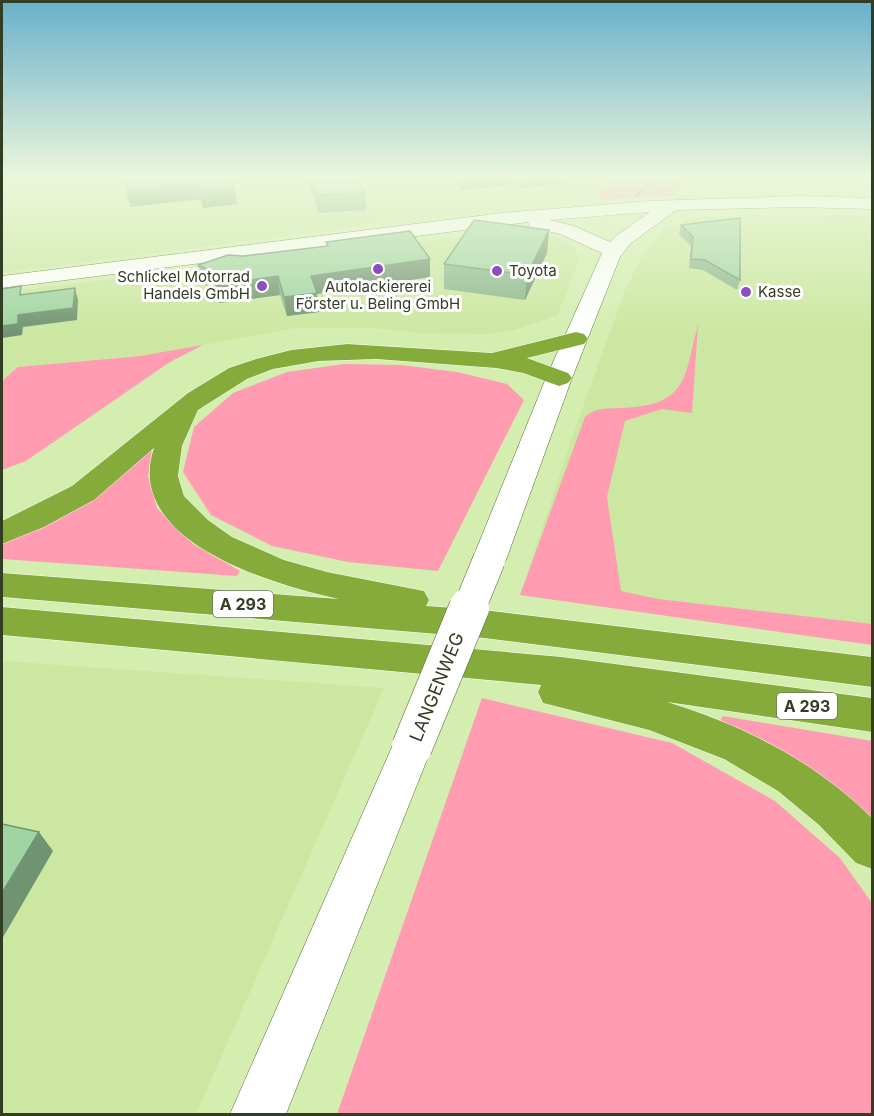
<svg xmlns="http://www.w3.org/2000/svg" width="874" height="1116" font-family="Inter,sans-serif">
  <rect width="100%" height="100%" fill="#d4eeb0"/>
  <path fill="#cbe7a1" d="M 2,179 L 603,179 L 598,200 L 399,221 L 2,273 Z
    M 683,179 L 872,179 L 872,188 L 739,184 L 680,187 Z
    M 872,216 L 872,643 L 520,595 L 577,423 L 626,288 L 644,252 L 664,229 L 696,217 Z
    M 508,231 L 543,232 L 560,239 L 573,246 L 580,258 L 557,316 L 514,330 L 484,334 L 422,333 L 374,328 L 295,328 L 154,354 L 18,367 L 2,381 L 2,292 Z
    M 2,661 L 384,688 L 196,1114 L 2,1114 Z"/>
  <path fill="#ff9cb2" d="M 603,179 L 683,179 L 677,195 L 599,200 Z
    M 698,324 L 692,413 L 662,409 L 625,421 L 607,497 L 621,591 L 658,599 L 872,624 L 872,645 L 520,595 L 585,417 C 596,407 606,409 620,408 C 687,406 684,380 698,324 Z
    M 203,345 L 170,362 L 26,461 L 2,470 L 2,381 L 18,367 L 140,356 Z
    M 344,364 L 401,365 L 457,372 L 507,384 L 524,400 L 438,571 L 348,562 L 272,546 L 211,515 L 183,472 L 194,427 L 233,393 L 287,372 Z
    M 152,449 L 148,476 L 157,508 L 193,544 L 240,571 L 237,576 L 2,559 L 2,542 C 63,522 102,488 152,449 Z
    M 482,698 L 672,743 L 775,801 L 840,858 L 872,903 L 872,1114 L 337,1114 Z
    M 723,716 L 872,741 L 872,834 L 855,816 L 718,724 Z"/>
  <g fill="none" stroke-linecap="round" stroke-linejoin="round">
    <path fill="#4aaaa0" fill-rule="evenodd" d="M 640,179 L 644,179 L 649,186 L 637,198 L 635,198 L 635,196 L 645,186 Z"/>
    <g stroke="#51662d" stroke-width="1">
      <path id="tertiary" d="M 798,196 L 872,198 L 872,209 L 798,207 L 676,210 L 630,244 L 620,257 L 572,378 L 506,560 L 501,568 L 489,572 L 477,568 L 472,560 L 546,378 L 602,253 L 560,234 L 530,227 L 528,222 L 2,288 L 2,276 L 502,213 L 650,201 ZM 650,212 L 616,236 L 610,242 L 574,226 L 549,220 Z
        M 412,729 L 426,734 L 432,747 L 286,1114 L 230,1114 L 392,747 L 398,734 Z"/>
    </g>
    <g stroke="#fff" stroke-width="1">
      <path id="motorway" d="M 576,332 L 584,334 L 588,339 L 584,344 L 527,358 L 568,373 L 572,378 L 568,383 L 559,386 L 523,373 L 496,368 L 376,359 L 319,361 L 273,369 L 247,379 L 198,410 L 182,446 L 178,476 L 184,496 L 208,520 L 232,537 L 284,560 L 327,572 L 424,591 L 429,600 L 426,606 L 484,610 L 872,657 L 872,687 L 484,638 L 2,597 L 2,573 L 339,599 C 273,585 122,541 154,448 L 94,500 L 44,527 L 2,544 L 2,521 L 72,486 L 188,393 L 229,368 L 256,359 L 291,350 L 347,344 L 492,353 Z
        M 2,607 L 562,657 L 872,698 L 872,732 L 667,702 C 745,726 814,761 872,818 L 872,869 L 856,863 L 819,825 L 778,791 L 724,759 L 649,730 L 543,703 L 538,692 L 541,685 L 2,635 Z"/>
    </g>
    <use href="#tertiary" fill="#fff" fill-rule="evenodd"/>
    <use href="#motorway" fill="#85ac3b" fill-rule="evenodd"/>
    <g stroke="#51662d" stroke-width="33" stroke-linecap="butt">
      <path id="tertiary-bridge-far1" d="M 469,609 L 489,560"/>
    </g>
    <g stroke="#51662d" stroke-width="41" stroke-linecap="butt">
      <path id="tertiary-bridge" d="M 412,747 L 469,608"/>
    </g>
    <use href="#tertiary-bridge-far1" stroke="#fff" stroke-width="32"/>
    <use href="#tertiary-bridge" stroke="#fff" stroke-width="40"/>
  </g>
  <path fill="#8ab68c" d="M 307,179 L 358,179 L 365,193 L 366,210 L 319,213 Z
    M 447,179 L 565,179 L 565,183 L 521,188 L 518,184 L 461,190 L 453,179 Z
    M 681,225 L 740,280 L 737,290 L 703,270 L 689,268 L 691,246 L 679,234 Z
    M 549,230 L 547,253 L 525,300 L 444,289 L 444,264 Z
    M 326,242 L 430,277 L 317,294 L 319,312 L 287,316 L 280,295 L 219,303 L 216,291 L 202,283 L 198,265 L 243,256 L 327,246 Z"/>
  <path fill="#709472" d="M 461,179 L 519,179 L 518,184 L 461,190 Z
    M 522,179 L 565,179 L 565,183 L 521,188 Z
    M 198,182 L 234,187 L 237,204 L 203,208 L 201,199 L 130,207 L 126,189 Z
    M 549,230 L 547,253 L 525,300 L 527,275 Z
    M 430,259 L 430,277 L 317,294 L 319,312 L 287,316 L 284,297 L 311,276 Z
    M 278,276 L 280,295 L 219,303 L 215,285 Z
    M 75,288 L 78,300 L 77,320 L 23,327 L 22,335 L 2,338 L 2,326 L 18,315 Z
    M 39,832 L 53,851 L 2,939 L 2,893 Z"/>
  <path fill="#a0d4a3" stroke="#709472" stroke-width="1.5" d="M 125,179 L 232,179 L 234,187 L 199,190 L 198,182 L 126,189 Z
    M 311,179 L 358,179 L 365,193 L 317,195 Z
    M 740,218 L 740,280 L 705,260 L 691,259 L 693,237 L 681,225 Z
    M 474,220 L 549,230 L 527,275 L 444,264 Z
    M 410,231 L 430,259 L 311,276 L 317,293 L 284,297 L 278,276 L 215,285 L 213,272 L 198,265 L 228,255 L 243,256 L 328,246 L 326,242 Z
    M 21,286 L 20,295 L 75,288 L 73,308 L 18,315 L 18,324 L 2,326 L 2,289 Z
    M 2,824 L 39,832 L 2,893 Z"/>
  <linearGradient id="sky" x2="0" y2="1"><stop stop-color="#69b0cb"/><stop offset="0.53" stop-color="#ecf7db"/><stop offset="1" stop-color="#ecf7db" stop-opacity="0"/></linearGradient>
  <rect width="874" height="335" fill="url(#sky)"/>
  <g fill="#8c4dc2" stroke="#fff" stroke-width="2">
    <circle cx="378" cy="269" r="6"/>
    <circle cx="497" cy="271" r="6"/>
    <circle cx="262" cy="286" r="6"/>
    <circle cx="746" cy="292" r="6"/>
  </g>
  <g text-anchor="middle" stroke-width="6" stroke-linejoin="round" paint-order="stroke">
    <g font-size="15" fill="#333d24" stroke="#fff" text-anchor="start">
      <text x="509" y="276">Toyota</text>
      <text x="250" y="282" text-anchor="end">Schlickel Motorrad<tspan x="250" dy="17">Handels GmbH</tspan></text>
      <text x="378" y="292" text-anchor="middle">Autolackiererei<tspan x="378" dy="17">Förster u. Beling GmbH</tspan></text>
      <text x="758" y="297">Kasse</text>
    </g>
    <g fill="#fff" stroke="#707766" stroke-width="1.5">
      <rect x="213" y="591" width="60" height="26" rx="4.5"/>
      <rect x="777" y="693" width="60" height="26" rx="4.5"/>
    </g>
    <g font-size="16" font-weight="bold" fill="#333d24">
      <text x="243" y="610">A 293</text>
      <text x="807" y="712">A 293</text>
    </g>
    <g font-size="18" fill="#333d24" stroke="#fff">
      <text transform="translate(437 687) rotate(-68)" y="6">LANGENWEG</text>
    </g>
  </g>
  <rect width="874" height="1116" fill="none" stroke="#333d24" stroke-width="6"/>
</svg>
